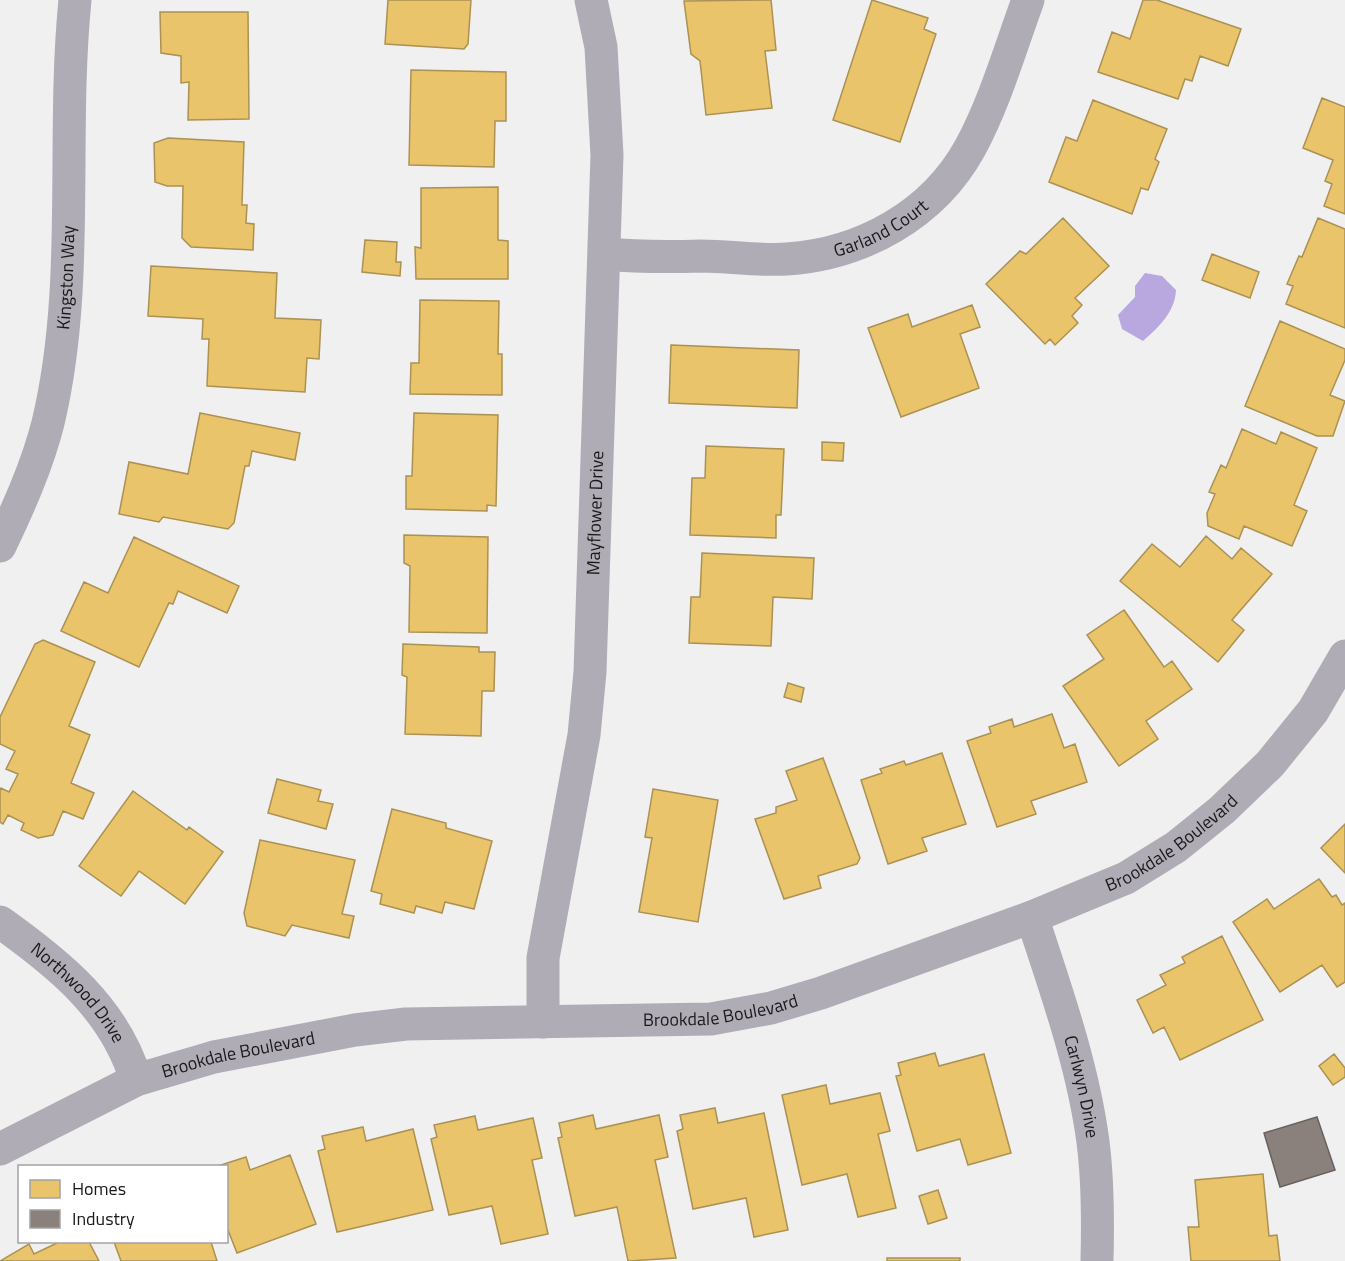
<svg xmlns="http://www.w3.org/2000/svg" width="1345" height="1261" font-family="'Titillium Web',sans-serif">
  <rect width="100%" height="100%" fill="#f0f0f1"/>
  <path fill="#b9a8e0" d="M 1145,273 L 1162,276 L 1176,290 C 1175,312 1159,327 1143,341 L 1122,329 L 1118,315 L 1135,297 L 1135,286 Z"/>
  <path fill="#e9c46a" stroke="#ab9152" stroke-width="1.5" d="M 388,0 L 471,0 L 468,44 L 464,49 L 385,44 Z
    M 771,0 L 776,50 L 765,51 L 772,108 L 706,115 L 700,61 L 691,54 L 684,1 Z
    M 872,0 L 928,18 L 924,29 L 936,34 L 900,142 L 833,120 Z
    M 1143,0 L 1157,0 L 1241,29 L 1228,66 L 1200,56 L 1192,81 L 1185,79 L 1178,99 L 1098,72 L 1112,32 L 1130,39 Z
    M 160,12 L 248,12 L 249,119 L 188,120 L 189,82 L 181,83 L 181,56 L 161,53 Z
    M 411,70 L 506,72 L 506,121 L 495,121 L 494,167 L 409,165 Z
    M 1322,98 L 1345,107 L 1345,214 L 1324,206 L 1332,184 L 1325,181 L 1333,160 L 1303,148 Z
    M 1093,100 L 1167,129 L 1155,159 L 1159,162 L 1148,190 L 1141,188 L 1132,214 L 1049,182 L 1066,137 L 1077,141 Z
    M 168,138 L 244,142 L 242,205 L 247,205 L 246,223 L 254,224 L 253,250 L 191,247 L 182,238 L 183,186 L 167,186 L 155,182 L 154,143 Z
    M 498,187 L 498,240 L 508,241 L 508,279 L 416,279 L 415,247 L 421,248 L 421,188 Z
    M 1063,218 L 1109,266 L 1075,298 L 1082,305 L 1072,316 L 1078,323 L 1055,345 L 1050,339 L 1045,344 L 986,284 L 1020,251 L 1026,254 Z
    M 1318,218 L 1345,229 L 1345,328 L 1286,304 L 1293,286 L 1287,284 L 1299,256 L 1302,257 Z
    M 365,240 L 397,242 L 396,262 L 401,262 L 400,276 L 362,272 Z
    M 1212,254 L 1259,272 L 1250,298 L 1202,280 Z
    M 151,266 L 277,273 L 275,318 L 321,320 L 319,359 L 307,358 L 305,392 L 207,386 L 209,339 L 202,339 L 203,319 L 148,316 Z
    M 420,300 L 499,301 L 498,354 L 502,354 L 502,395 L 410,394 L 411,363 L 419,363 Z
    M 972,305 L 980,327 L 960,334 L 979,388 L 901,417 L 868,328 L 908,314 L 912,327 Z
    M 1280,321 L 1345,349 L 1345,360 L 1330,395 L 1345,401 L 1333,436 L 1317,436 L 1245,406 Z
    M 671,345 L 799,350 L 797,408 L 669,403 Z
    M 200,413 L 300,433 L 295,460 L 252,451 L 249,466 L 245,466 L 234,523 L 228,529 L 163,517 L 159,522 L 119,514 L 129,462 L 188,474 Z
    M 414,413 L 498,415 L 496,506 L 487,505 L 487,511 L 406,509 L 406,476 L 412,476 Z
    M 1242,429 L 1276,444 L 1281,432 L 1317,448 L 1294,505 L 1307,511 L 1292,546 L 1244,526 L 1239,539 L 1208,526 L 1207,513 L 1215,494 L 1209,492 L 1221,465 L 1226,468 Z
    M 822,442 L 844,443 L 843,461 L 822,460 Z
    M 706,446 L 784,449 L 781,515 L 776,515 L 776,538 L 690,535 L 692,478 L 705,478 Z
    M 404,535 L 488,537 L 487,633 L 409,632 L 410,566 L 404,563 Z
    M 1206,536 L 1232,559 L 1241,548 L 1272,574 L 1232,620 L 1244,630 L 1218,662 L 1120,581 L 1152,544 L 1180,567 Z
    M 134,537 L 239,586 L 227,613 L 178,591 L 173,604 L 169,603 L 139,667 L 61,631 L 84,582 L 108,593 Z
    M 702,553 L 814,558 L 812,599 L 773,597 L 771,646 L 689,643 L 691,597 L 700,597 Z
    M 1124,610 L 1164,667 L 1172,661 L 1192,689 L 1146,721 L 1158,739 L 1119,766 L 1063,686 L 1104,659 L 1087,635 Z
    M 43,640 L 95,662 L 69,726 L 90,735 L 71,783 L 94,793 L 83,819 L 63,811 L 53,835 L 38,838 L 21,830 L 24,823 L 8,815 L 3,824 L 0,822 L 0,791 L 1,788 L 9,792 L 18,774 L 6,769 L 15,751 L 0,744 L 0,717 L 35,644 Z
    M 403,644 L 479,647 L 479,652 L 495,652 L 494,691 L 482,691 L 481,736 L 405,734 L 407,677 L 402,675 Z
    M 788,683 L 804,688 L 801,702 L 784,697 Z
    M 1052,714 L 1064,748 L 1075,744 L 1087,782 L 1031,801 L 1036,814 L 997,827 L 967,741 L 991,733 L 989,727 L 1012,719 L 1014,727 Z
    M 942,753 L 966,824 L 922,838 L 927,851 L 888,864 L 861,780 L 882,773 L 880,769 L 904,761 L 906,765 Z
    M 823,758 L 860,858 L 857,864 L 818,876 L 821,888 L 784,899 L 755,819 L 776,813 L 776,807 L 797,800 L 786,771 Z
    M 277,779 L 321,790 L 318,801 L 333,804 L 326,829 L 268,813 Z
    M 653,789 L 718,800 L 698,922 L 639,912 L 652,838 L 645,837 Z
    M 133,791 L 187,830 L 189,827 L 223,852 L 185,904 L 139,871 L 121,896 L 79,866 Z
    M 392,809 L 446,823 L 446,828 L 492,841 L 474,909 L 445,902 L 442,913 L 416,906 L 414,913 L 380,904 L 382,894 L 371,891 Z
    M 1345,824 L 1345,873 L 1321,848 Z
    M 260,840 L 355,860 L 342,914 L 354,916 L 349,938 L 292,925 L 285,936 L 247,926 L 244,913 Z
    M 1319,879 L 1332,897 L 1336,895 L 1342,905 L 1345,903 L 1345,982 L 1337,987 L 1322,965 L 1280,992 L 1233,922 L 1267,899 L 1274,909 Z
    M 1222,936 L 1263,1020 L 1180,1060 L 1164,1027 L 1153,1033 L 1137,1000 L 1166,985 L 1160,975 L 1185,963 L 1182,957 Z
    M 935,1053 L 939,1066 L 984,1054 L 1011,1153 L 968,1165 L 960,1139 L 917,1151 L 896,1076 L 901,1075 L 898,1063 Z
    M 1334,1054 L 1345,1068 L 1345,1077 L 1333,1085 L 1319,1066 Z
    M 826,1085 L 830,1104 L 880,1093 L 890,1131 L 878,1134 L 896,1208 L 858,1217 L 847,1174 L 802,1185 L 782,1095 Z
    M 715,1108 L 718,1123 L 764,1113 L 788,1230 L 754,1237 L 746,1198 L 693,1209 L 677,1131 L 683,1129 L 680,1115 Z
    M 593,1115 L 596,1129 L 659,1115 L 668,1157 L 655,1160 L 676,1258 L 628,1261 L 617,1207 L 575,1216 L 558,1138 L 562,1137 L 559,1123 Z
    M 475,1116 L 478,1130 L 533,1118 L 542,1158 L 532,1160 L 548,1234 L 501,1244 L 492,1206 L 449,1215 L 431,1139 L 437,1137 L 434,1125 Z
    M 363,1127 L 366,1141 L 413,1129 L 433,1210 L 337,1232 L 318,1151 L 325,1149 L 322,1136 Z
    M 290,1155 L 316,1224 L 237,1253 L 226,1225 L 226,1166 L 218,1166 L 246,1157 L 250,1170 Z
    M 1263,1174 L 1269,1236 L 1277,1235 L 1280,1261 L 1191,1261 L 1188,1227 L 1199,1227 L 1195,1180 Z
    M 938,1190 L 947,1218 L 928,1224 L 919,1196 Z
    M 59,1242 L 89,1242 L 99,1261 L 0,1261 L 29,1244 L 34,1254 Z
    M 114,1242 L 211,1242 L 217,1261 L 121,1261 Z
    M 887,1258 L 960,1258 L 960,1261 L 887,1261 Z"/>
  <path fill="#8a817c" stroke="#68625f" stroke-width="1.5" d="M 1317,1117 L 1335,1170 L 1280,1187 L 1264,1133 Z"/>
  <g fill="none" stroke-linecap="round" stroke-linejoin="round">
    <g stroke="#afacb6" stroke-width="33">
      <path id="s1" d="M 605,254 C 638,257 669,257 701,256 C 730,256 758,261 787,259 C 862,254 933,215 970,148 C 995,102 1010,49 1028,0"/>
      <path id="s2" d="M 0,546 C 19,506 37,466 48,423 C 81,285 61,140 75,0"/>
      <path id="s3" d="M 1032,917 C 1056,990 1083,1066 1093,1142 C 1098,1181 1098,1222 1097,1261"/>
      <path id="s4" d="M 0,922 C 59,964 115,1009 136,1080"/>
      <path id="s5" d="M 543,1022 L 543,958 L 584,735 L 590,672 L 607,155 L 601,47 L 591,0"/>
      <path id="s6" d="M 0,1149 L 136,1080 L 214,1057 L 355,1030 L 406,1024 L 711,1019 L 771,1008 L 821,993 L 1032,917 L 1126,878 L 1176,847 L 1222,810 L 1270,764 L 1313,711 L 1345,656"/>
    </g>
  </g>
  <g text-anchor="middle" stroke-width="6" stroke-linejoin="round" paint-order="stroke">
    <g font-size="18" fill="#19191a" stroke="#fff">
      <text dy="6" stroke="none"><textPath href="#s1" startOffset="282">Garland Court</textPath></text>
      <text dy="6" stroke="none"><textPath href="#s2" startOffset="279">Kingston Way</textPath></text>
      <text dy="6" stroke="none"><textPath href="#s5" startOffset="513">Mayflower Drive</textPath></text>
      <text dy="6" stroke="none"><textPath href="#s6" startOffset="1230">Brookdale Boulevard</textPath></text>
      <text dy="6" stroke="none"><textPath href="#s4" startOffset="106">Northwood Drive</textPath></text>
      <text dy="6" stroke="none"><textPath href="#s6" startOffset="744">Brookdale Boulevard</textPath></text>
      <text dy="6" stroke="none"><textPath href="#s6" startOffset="258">Brookdale Boulevard</textPath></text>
      <text dy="6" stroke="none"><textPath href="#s3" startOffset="177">Carlwyn Drive</textPath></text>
    </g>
  </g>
  <rect x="18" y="1165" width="210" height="78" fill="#ffffff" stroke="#a3a3a3" stroke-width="1.5"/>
  <rect x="30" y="1180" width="30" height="18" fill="#e9c46a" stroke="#a3a3a3" stroke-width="1.5"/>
  <text x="72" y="1195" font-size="18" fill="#19191a">Homes</text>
  <rect x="30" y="1210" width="30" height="18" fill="#8a817c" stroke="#a3a3a3" stroke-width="1.5"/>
  <text x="72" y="1225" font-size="18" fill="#19191a">Industry</text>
</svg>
